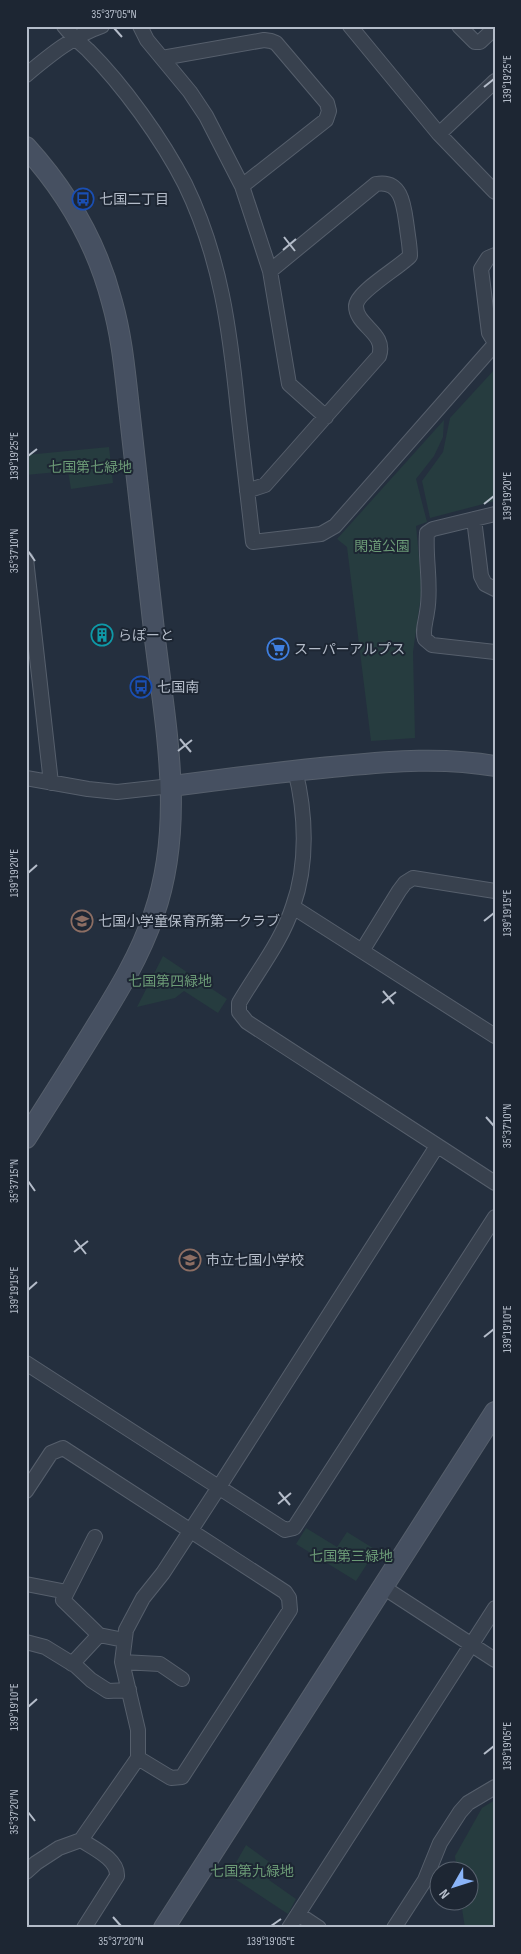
<svg xmlns="http://www.w3.org/2000/svg" width="521" height="1954" font-family="'Sofia Sans Condensed','Noto Sans JP',sans-serif">
  <rect width="100%" height="100%" fill="#242f3e"/>
  <path fill="#263c3f" d="M 495,369 L 495,501 L 430,518 L 422,481 L 443,452 L 450,418 Z
    M 444,420 L 443,437 L 434,456 L 416,479 L 427,522 L 416,526 L 422,588 L 413,652 L 415,738 L 371,741 L 347,547 L 337,539 Z
    M 109,447 L 113,483 L 71,489 L 68,471 L 26,475 L 26,455 Z
    M 163,956 L 227,999 L 218,1013 L 184,991 L 175,998 L 137,1007 Z
    M 306,1528 L 337,1547 L 347,1532 L 376,1550 L 356,1581 L 296,1544 Z
    M 495,1800 L 495,1928 L 465,1928 L 461,1902 L 468,1902 L 468,1872 L 457,1871 L 455,1856 L 482,1808 Z
    M 246,1845 L 276,1867 L 269,1880 L 296,1899 L 288,1914 L 229,1875 Z"/>
  <g fill="none" stroke-linecap="round" stroke-linejoin="round">
    <g stroke="#565f6c" stroke-width="16">
      <path id="street" d="M 64,26 C 71,35 79,42 88,50 C 123,85 162,139 185,184 C 221,258 230,331 238,411 C 243,455 248,498 253,542 L 321,534 L 335,526 L 495,344
        M 140,26 L 147,40 L 190,92 L 206,116 L 242,186 L 270,271 L 289,384 L 326,417
        M 350,26 L 439,134 L 495,192
        M 459,26 L 475,42 L 480,42 L 495,28
        M 162,58 L 264,40 L 271,41 L 276,43 L 327,103 L 329,111 L 326,120 L 242,186
        M 26,75 C 50,55 73,36 102,26
        M 439,134 L 495,81
        M 495,255 L 488,258 L 481,269 L 489,333 L 495,343
        M 247,491 L 265,485 L 379,356 C 387,333 356,326 356,306 C 356,292 400,267 410,256 C 410,246 408,237 407,228 C 404,208 403,179 376,184 L 270,271
        M 495,514 L 433,529 L 427,533 C 425,560 432,586 427,612 C 426,621 422,631 425,639 L 432,645 L 495,652
        M 474,519 L 481,576 L 485,584 L 495,589
        M 26,559 L 51,783
        M 295,770 C 306,813 308,864 293,906 C 282,941 257,972 239,1003 L 239,1012 L 247,1022 L 495,1183
        M 26,778 L 88,789 L 117,792 L 171,786
        M 293,907 L 495,1036
        M 362,951 L 399,891 L 405,883 L 413,878 L 495,891
        M 26,1363 L 285,1530 L 294,1528 L 495,1217
        M 26,1491 L 51,1453 L 63,1448 L 285,1592 L 289,1598 L 290,1610 L 182,1777 L 171,1778 L 138,1758
        M 95,1537 L 63,1600 L 99,1635
        M 26,1584 L 67,1592
        M 383,1587 L 495,1660
        M 26,1642 L 45,1647 L 76,1666 L 91,1680 L 108,1691 L 129,1690
        M 122,1662 L 160,1664 L 182,1679
        M 72,1664 L 99,1635 L 124,1640
        M 81,1840 C 93,1848 118,1859 117,1876 L 84,1928
        M 26,1872 L 36,1863 L 59,1848 L 81,1840 L 138,1758 L 138,1730 L 122,1662 L 126,1630 L 143,1598 L 163,1573 L 219,1487 L 437,1146
        M 298,1914 L 319,1928
        M 289,1928 L 495,1608
        M 394,1928 L 425,1880 L 440,1843 L 460,1812 L 468,1803 L 495,1787"/>
    </g>
    <g stroke="#565f6c" stroke-width="22">
      <path id="secondary" d="M 26,147 C 66,191 97,244 112,302 C 122,337 125,373 129,408 C 137,485 146,562 155,639 C 166,730 185,825 154,914 C 140,956 117,993 94,1030 C 72,1066 49,1102 26,1138
        M 171,786 C 228,779 285,771 342,766 C 393,761 444,757 495,766
        M 164,1928 L 495,1412"/>
    </g>
    <use href="#street" stroke="#38414e" stroke-width="14"/>
    <use href="#secondary" stroke="#465061" stroke-width="20"/>
  </g>
  <path fill="none" stroke="#b4bcc9" stroke-width="2" d="M 114,28 L 122,37M 484,87 L 494,79M 284,237 L 295,251M 283,250 L 296,239M 28,456 L 37,449M 484,504 L 494,496M 28,551 L 35,561M 180,739 L 191,752M 178,751 L 192,740M 28,873 L 37,865M 484,921 L 494,913M 383,991 L 394,1004M 382,1003 L 396,992M 486,1117 L 494,1126M 28,1181 L 35,1191M 75,1240 L 86,1254M 74,1252 L 88,1241M 28,1290 L 37,1282M 484,1337 L 494,1329M 279,1492 L 290,1505M 278,1504 L 291,1493M 28,1707 L 37,1699M 484,1754 L 494,1746M 28,1812 L 35,1821M 113,1917 L 121,1926M 271,1926 L 281,1919"/>
  <defs>
    <g id="bus-ring" transform="scale(1.125)"><circle r="9.5" fill="#1d2633" stroke="#1a4fb4" stroke-width="1.5"/><path d="M-5-6H5V4H4V6H2V4H-2V6H-4V4H-5ZM-3.5-4V0h7V-4ZM-3.5 1.2v1.5H-2V1.2ZM2 1.2v1.5H3.5V1.2Z" fill="#1a4fb4"/></g>
    <g id="building-ring" transform="scale(1.125)"><circle r="9.5" fill="#1d2633" stroke="#0f9aa8" stroke-width="1.5"/><path d="M-4-6H4V6H1V3H-1V6H-4ZM-2.5-4.3h1.7v1.8h-1.7ZM.8-4.3h1.7v1.8H.8ZM-2.5-1h1.7V.8h-1.7ZM.8-1h1.7V.8H.8Z" fill="#0f9aa8"/></g>
    <g id="supermarket-ring" transform="scale(1.125)"><circle r="9.5" fill="#1d2633" stroke="#3f7fe0" stroke-width="1.5"/><path d="M-6-5.5h2.5l.6 2H6L4.5 2H-2.5L-4.4-4H-6ZM-1.5 3.2a1.3 1.3 0 1 0 .1 0ZM3 3.2a1.3 1.3 0 1 0 .1 0Z" fill="#3f7fe0"/></g>
    <g id="school-ring" transform="scale(1.125)"><circle r="9.5" fill="#1d2633" stroke="#8d6e63" stroke-width="1.5"/><path d="M0-5L7-2L0 1L-7-2ZM-4 1L0 2.5L4 1V4Q0 6-4 4Z" fill="#8d6e63"/></g>
  </defs>
  <g fill-rule="evenodd">
    <use href="#bus-ring" x="83" y="199"/>
    <use href="#building-ring" x="102" y="635"/>
    <use href="#supermarket-ring" x="278" y="649"/>
    <use href="#bus-ring" x="141" y="687"/>
    <use href="#school-ring" x="82" y="921"/>
    <use href="#school-ring" x="190" y="1260"/>
  </g>
  <g text-anchor="middle" stroke-width="4" stroke-linejoin="round" paint-order="stroke">
    <g font-size="14" fill="#b4bcc9" stroke="#1d2633" text-anchor="start">
      <text x="99" y="204">七国二丁目</text>
      <text x="118" y="640">らぽーと</text>
      <text x="294" y="654">スーパーアルプス</text>
      <text x="157" y="692">七国南</text>
      <text x="98" y="926">七国小学童保育所第一クラブ</text>
      <text x="206" y="1265">市立七国小学校</text>
    </g>
    <g font-size="14" fill="#6b9a76" stroke="#1d2633">
      <text x="90" y="472">七国第七緑地</text>
      <text x="382" y="551">閑道公園</text>
      <text x="170" y="986">七国第四緑地</text>
      <text x="351" y="1561">七国第三緑地</text>
      <text x="252" y="1876">七国第九緑地</text>
    </g>
  </g>
  <rect width="521" height="1954" fill="none" stroke="#1d2633" stroke-width="55"/>
  <g transform="translate(454 1886) rotate(231)"><circle r="24" fill="#1d2633" stroke="#59626f"/>
  <path d="M0-4L9 19L0 12L-9 19Z" fill="#8ab4f8"/>
  <text y="-8" font-size="14" font-weight="bold" text-anchor="middle" fill="#b4bcc9">N</text>
  </g>
  <rect x="28" y="28" width="466" height="1898" fill="none" stroke="#b4bcc9" stroke-width="2"/>
  <g font-size="12" text-anchor="middle" fill="#b4bcc9">
    <text x="114" y="18">35°37'05"N</text>
    <text transform="translate(507 79) rotate(-90)" y="4">139°19'25"E</text>
    <text transform="translate(14 456) rotate(-90)" y="4">139°19'25"E</text>
    <text transform="translate(507 496) rotate(-90)" y="4">139°19'20"E</text>
    <text transform="translate(14 551) rotate(-90)" y="4">35°37'10"N</text>
    <text transform="translate(14 873) rotate(-90)" y="4">139°19'20"E</text>
    <text transform="translate(507 913) rotate(-90)" y="4">139°19'15"E</text>
    <text transform="translate(507 1126) rotate(-90)" y="4">35°37'10"N</text>
    <text transform="translate(14 1181) rotate(-90)" y="4">35°37'15"N</text>
    <text transform="translate(14 1290) rotate(-90)" y="4">139°19'15"E</text>
    <text transform="translate(507 1329) rotate(-90)" y="4">139°19'10"E</text>
    <text transform="translate(14 1707) rotate(-90)" y="4">139°19'10"E</text>
    <text transform="translate(507 1746) rotate(-90)" y="4">139°19'05"E</text>
    <text transform="translate(14 1812) rotate(-90)" y="4">35°37'20"N</text>
    <text x="121" y="1945">35°37'20"N</text>
    <text x="271" y="1945">139°19'05"E</text>
  </g>
</svg>
